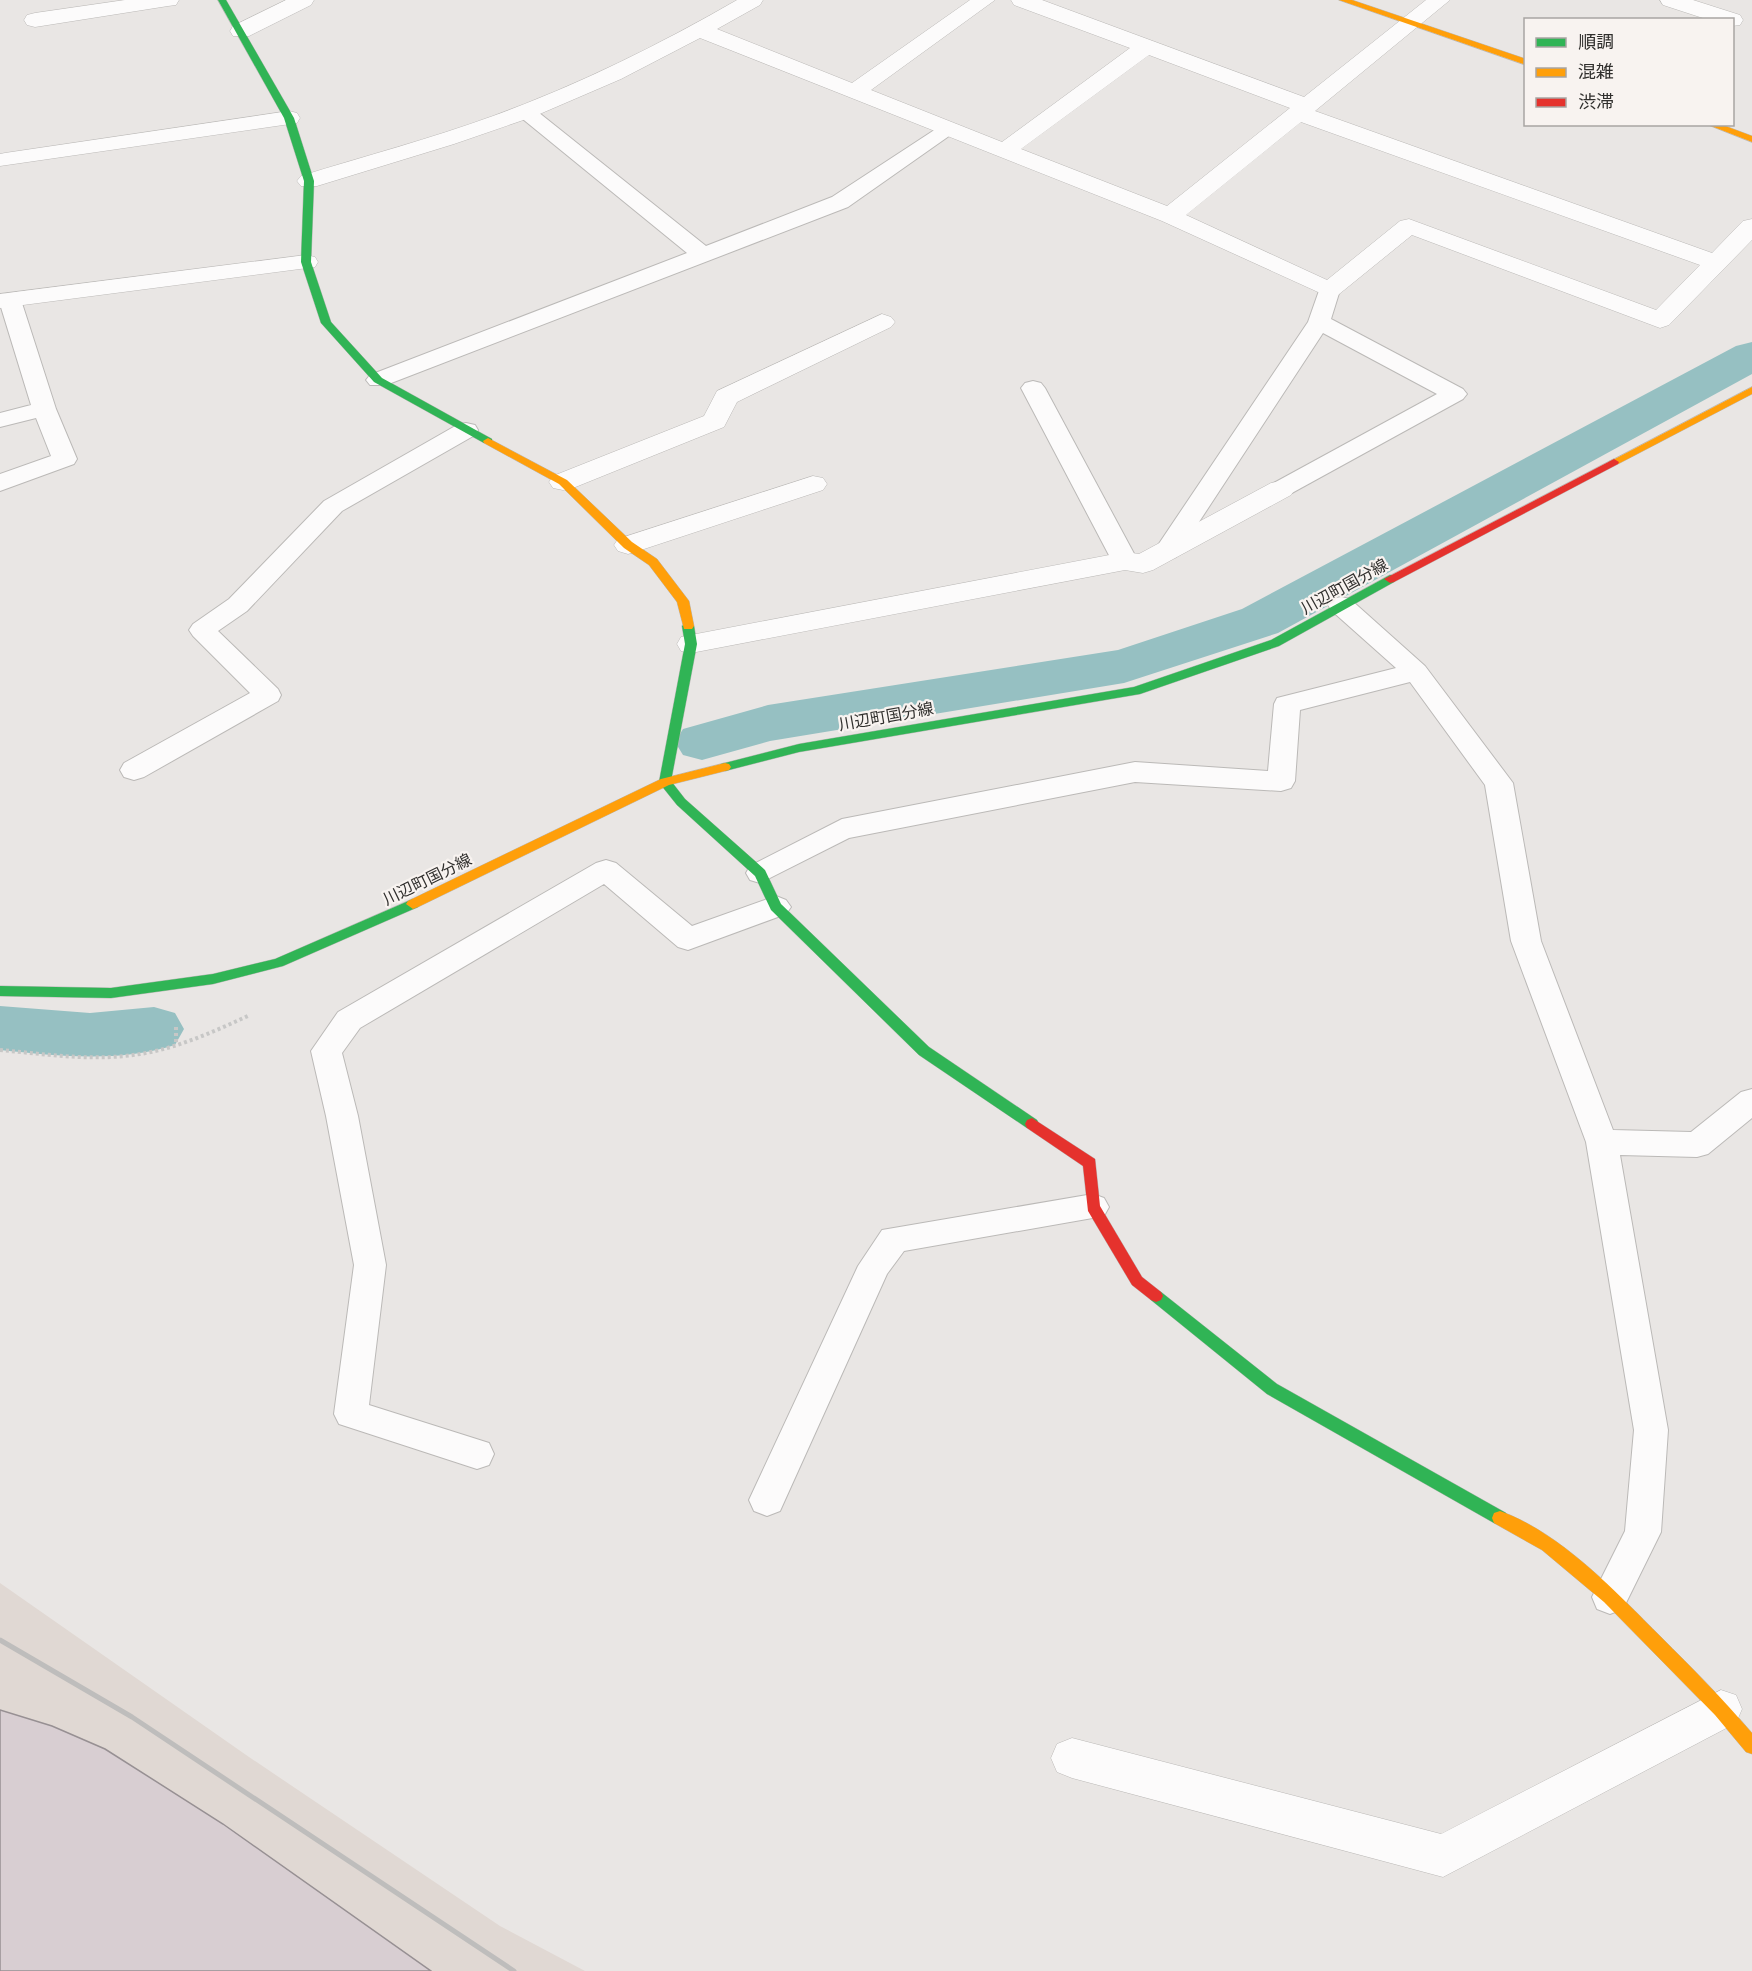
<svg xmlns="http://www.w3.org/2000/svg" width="1752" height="1971" font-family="'Times New Roman','Noto Sans JP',serif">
  <rect width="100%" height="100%" fill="#e9e6e4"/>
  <path fill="#e0d8d3" d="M 0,1583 L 249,1757 L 500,1926 L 585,1971 L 0,1971 Z"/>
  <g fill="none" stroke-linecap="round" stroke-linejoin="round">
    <path fill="#96c0c2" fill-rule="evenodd" d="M 1752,342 L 1752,374 L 1278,633 L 1124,683 L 770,741 L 702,760 L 683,755 L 675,742 L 683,729 L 768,705 L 1118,650 L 1242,609 L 1736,346 Z
      M 0,1006 L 90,1013 L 154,1007 L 175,1013 L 184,1029 L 175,1045 C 117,1063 59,1056 0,1050 Z"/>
  </g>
  <path fill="#d8ced2" stroke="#979093" stroke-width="1.5" d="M 0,1710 L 52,1726 L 105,1749 L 223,1824 L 431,1971 L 0,1971 Z"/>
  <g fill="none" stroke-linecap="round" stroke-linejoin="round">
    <g stroke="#bbb9b7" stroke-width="2">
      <path id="lane" d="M 526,106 L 533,108 L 706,246 L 832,197 L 942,125 L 956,125 L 959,129 L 848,207 L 386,385 L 370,385 L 366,380 L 370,375 L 687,253 L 519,116 L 516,112 L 519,108 Z
        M 1329,283 L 1337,285 L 1340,290 L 1331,319 L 1463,389 L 1467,394 L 1463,399 L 1290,494 L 1281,497 L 1272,494 L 1269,489 L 1272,484 L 1437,394 L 1323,333 L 1176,557 L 1167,559 L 1158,557 L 1154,551 L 1308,322 L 1321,285 Z
        M 10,293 L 18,295 L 21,300 L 56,409 L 77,459 L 74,464 L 0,491 L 0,474 L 51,456 L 36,418 L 0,427 L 0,413 L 31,405 L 0,304 L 2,295 Z
        M 1033,381 L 1041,383 L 1045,388 L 1138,561 L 1134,567 L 1125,569 L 1116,567 L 1112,561 L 1021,388 L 1025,383 Z
        M 466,423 L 475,425 L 478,430 L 475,435 L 342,511 L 247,611 L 218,631 L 278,689 L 281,695 L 278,701 L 144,777 L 134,780 L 124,777 L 120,770 L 124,763 L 250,693 L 193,636 L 189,630 L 193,624 L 229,599 L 324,501 L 457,425 Z
        M 1341,597 L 1350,599 L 1425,666 L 1513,783 L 1541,941 L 1613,1130 L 1691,1132 L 1741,1092 L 1752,1089 L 1752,1118 L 1708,1154 L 1697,1157 L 1620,1155 L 1668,1430 L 1661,1532 L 1623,1609 L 1610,1614 L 1597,1609 L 1592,1597 L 1625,1531 L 1634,1430 L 1586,1142 L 1511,941 L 1485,785 L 1410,682 L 1300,710 L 1295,781 L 1291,788 L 1281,791 L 1135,782 L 849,838 L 760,883 L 750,880 L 746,873 L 750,866 L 842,819 L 1135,762 L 1268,771 L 1274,704 L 1277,698 L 1396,668 L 1332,611 L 1328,605 L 1332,599 Z
        M 606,860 L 616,863 L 692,926 L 776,896 L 786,900 L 791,907 L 786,914 L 688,950 L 678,947 L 604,884 L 360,1028 L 342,1053 L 358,1116 L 386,1265 L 369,1405 L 489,1443 L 494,1454 L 489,1465 L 477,1469 L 339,1424 L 334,1414 L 354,1265 L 326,1116 L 311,1051 L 338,1012 L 596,863 Z
        M 1093,1194 L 1104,1198 L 1109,1207 L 1104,1216 L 904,1251 L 887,1274 L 780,1511 L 767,1516 L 754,1511 L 749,1500 L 858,1266 L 882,1230 Z"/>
    </g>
    <g stroke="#bbb9b7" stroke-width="1">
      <path id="street" d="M 125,0 L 179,0 L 176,5 L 168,6 L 35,27 L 27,25 L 24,20 L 27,15 L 35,13 Z
        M 286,0 L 314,0 L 311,5 L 249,36 L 233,36 L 230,31 L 233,26 Z
        M 737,0 L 763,0 L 760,5 L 717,29 L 852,83 L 970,0 L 995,0 L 871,90 L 1002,142 L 1130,48 L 1014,5 L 1011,0 L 1042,0 L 1304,97 L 1426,0 L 1450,0 L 1315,111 L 1712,253 L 1743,221 L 1752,219 L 1752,240 L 1669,325 L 1660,328 L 1412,235 L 1338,295 L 1329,297 L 1162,221 L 700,38 L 621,79 L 535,116 L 454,144 L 317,186 L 301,186 L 297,181 L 301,176 C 365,156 430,139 493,116 C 578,85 659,45 737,0 ZM 1149,55 L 1290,108 L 1167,206 L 1021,149 ZM 1301,122 L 1700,265 L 1656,310 L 1409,219 L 1400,221 L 1327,280 L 1186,215 Z
        M 1660,0 L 1693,0 L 1740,15 L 1743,20 L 1740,25 L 1732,26 L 1732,20 L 1709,20 L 1663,5 Z
        M 289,111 L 297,113 L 300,118 L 297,123 L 0,166 L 0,154 L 5,153 Z
        M 306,255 L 315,257 L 318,262 L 315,267 L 0,308 L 0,294 Z
        M 882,314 L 891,317 L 895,322 L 891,327 L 737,402 L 724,427 L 573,488 L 563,490 L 553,488 L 549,482 L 553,476 L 704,416 L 717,391 Z
        M 813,476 L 823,478 L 827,484 L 823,490 L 638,551 L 628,554 L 618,551 L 614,545 L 618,539 Z
        M 1281,481 L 1291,483 L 1295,489 L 1291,495 L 1153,570 L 1143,573 L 1125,570 L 691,653 L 681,651 L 677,644 L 681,637 L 691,635 L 1125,552 L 1139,554 L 1271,483 Z
        M 1721,1690 L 1736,1695 L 1742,1709 L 1736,1723 L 1443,1877 L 1072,1778 L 1057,1772 L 1051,1758 L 1057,1744 L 1072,1738 L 1441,1834 Z"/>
    </g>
    <g stroke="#bbb9b7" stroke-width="1">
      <path id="fast" d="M 218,0 L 226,0 L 294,118 L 314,181 L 311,262 L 331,322 L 382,378 L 492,439 L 492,443 L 484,443 L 374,382 L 321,323 L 301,262 L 304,181 L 284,118 Z
        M 1390,575 L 1394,576 L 1396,579 L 1394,582 L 1279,646 L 1140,694 L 799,752 L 725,771 L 719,767 L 721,764 L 799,744 L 1134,687 L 1271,640 Z
        M 688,622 L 694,626 L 697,644 L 671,781 L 685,799 L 765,870 L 781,904 L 929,1047 L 1037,1120 L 1039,1124 L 1037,1128 L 1027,1128 L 919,1055 L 771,910 L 755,876 L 677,805 L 661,785 L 659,782 L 685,644 L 682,626 Z
        M 413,899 L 418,901 L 420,904 L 418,907 L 283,966 L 213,984 L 111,998 L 0,996 L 0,986 L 111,988 L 213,974 L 275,959 Z
        M 1156,1290 L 1161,1292 L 1277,1384 L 1506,1513 L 1508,1518 L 1506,1523 L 1500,1525 L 1494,1523 L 1267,1394 L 1151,1300 L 1149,1296 L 1151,1292 Z"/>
    </g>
    <g stroke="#bbb9b7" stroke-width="1">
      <path id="slow" d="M 1339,0 L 1352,0 L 1526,59 L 1526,65 Z
        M 1706,124 L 1720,124 L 1752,136 L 1752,142 Z
        M 1752,387 L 1752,394 L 1618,464 L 1610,464 L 1609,462 Z
        M 488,438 L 567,480 L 632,542 L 657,559 L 689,601 L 694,626 L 692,629 L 684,629 L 677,602 L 649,565 L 624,548 L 559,484 L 484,443 L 483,441 Z
        M 725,763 L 729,764 L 731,767 L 729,770 L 669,785 L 418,907 L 413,909 L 406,904 L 408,901 L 661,779 Z
        M 1500,1511 C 1561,1533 1616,1592 1661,1637 C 1692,1668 1723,1699 1752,1733 L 1752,1754 L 1746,1752 L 1715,1715 L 1604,1602 L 1542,1550 L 1494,1523 L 1492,1518 L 1494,1513 Z"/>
    </g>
    <g stroke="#bbb9b7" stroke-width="1">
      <path id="jam" d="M 1614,459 L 1619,462 L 1618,464 L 1394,582 L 1390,583 L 1384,579 Z
        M 1032,1118 L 1095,1159 L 1100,1206 L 1142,1277 L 1161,1292 L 1163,1296 L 1161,1300 L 1156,1302 L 1151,1300 L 1132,1285 L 1088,1211 L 1083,1166 L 1027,1128 L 1025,1124 L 1027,1120 Z"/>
    </g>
    <path stroke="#c7c7c6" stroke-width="4" stroke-dasharray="3 3" stroke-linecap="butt" d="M 176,1027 L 176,1043
      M 0,1050 C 44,1054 89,1061 133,1055 C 174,1050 213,1032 250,1015"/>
    <use href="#lane" fill="#fcfbfb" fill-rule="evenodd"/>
    <use href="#street" fill="#fcfbfb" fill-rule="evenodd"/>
    <use href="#fast" fill="#30b455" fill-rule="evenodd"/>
    <use href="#slow" fill="#ff9f0a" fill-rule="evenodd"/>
    <use href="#jam" fill="#e5322d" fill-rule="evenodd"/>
    <path stroke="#bebdbc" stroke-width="5" d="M 0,1640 L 132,1717 L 514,1971"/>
  </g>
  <g text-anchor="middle" stroke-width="4.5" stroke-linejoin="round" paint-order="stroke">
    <g font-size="16" fill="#302f2d" stroke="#f8f3f0">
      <text transform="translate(1344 586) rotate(-29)" y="6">川辺町国分線</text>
      <text transform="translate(886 716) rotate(-10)" y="6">川辺町国分線</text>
      <text transform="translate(427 879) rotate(-26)" y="6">川辺町国分線</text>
    </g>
  </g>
  <rect x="1524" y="18" width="210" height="108" fill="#f8f3f0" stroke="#a8a5a2" stroke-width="1.5"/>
  <rect x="1536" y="38" width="30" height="9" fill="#30b455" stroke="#a8a5a2" stroke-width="1.5"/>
  <text x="1578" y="48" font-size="18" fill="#302f2d">順調</text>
  <rect x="1536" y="68" width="30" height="9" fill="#ff9f0a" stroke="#a8a5a2" stroke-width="1.5"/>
  <text x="1578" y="78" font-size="18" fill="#302f2d">混雑</text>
  <rect x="1536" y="98" width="30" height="9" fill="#e5322d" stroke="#a8a5a2" stroke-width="1.5"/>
  <text x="1578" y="108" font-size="18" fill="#302f2d">渋滞</text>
</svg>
